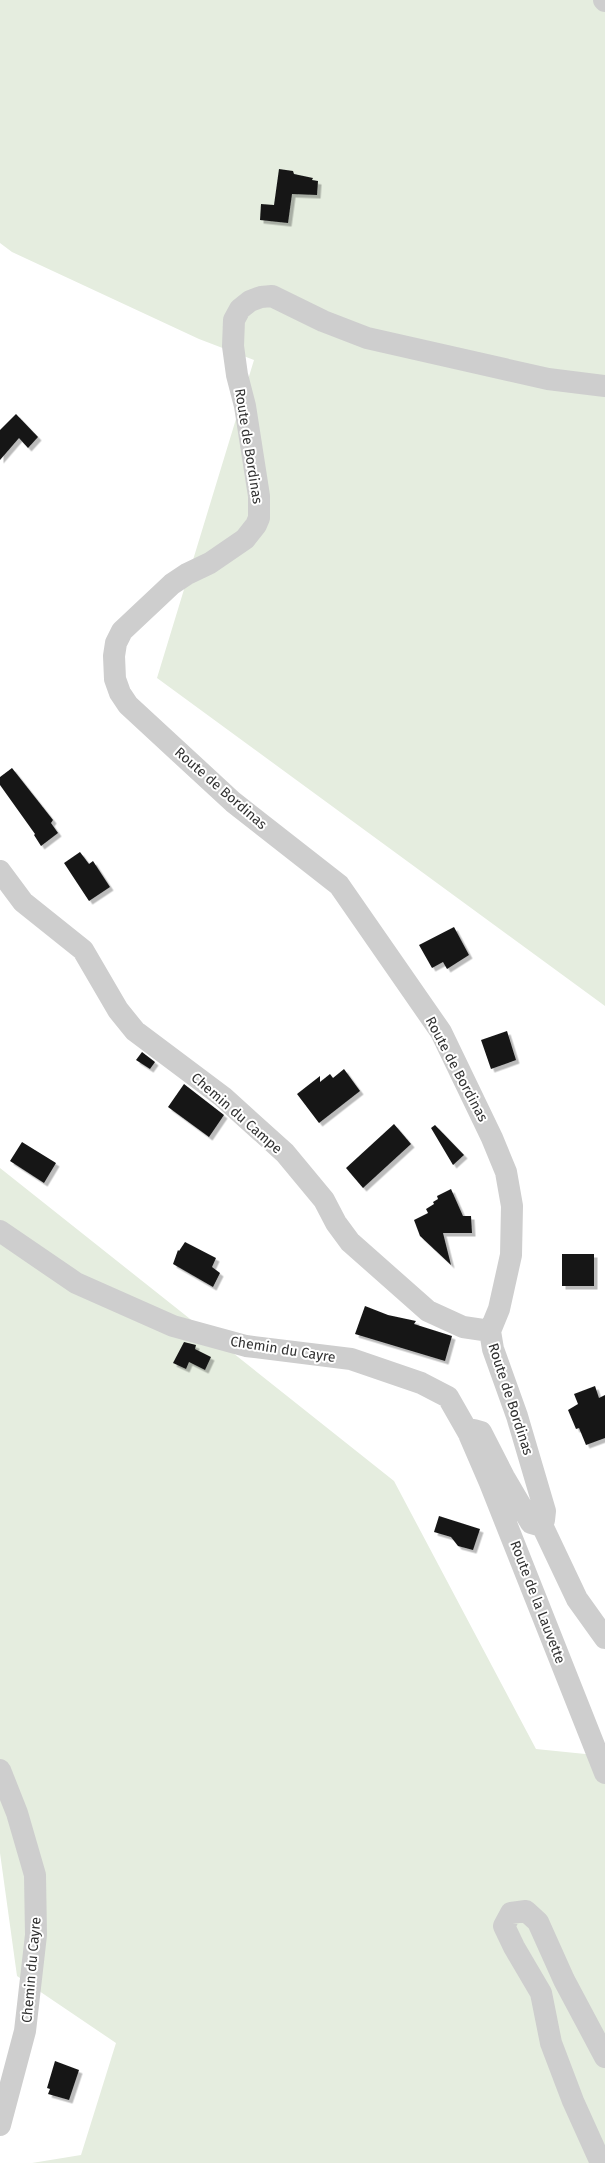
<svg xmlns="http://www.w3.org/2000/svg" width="605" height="2163" font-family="'Fira Sans',sans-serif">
  <defs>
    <filter id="shadow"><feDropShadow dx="3.5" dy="3.5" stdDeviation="0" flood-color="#0004"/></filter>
  </defs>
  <rect width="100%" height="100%" fill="#fff"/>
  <path fill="#e5eddf" d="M 0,0 L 605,0 L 605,1006 L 157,678 L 254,360 L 199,339 L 12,252 L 0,243 Z
    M 0,1168 L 394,1481 L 536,1749 L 605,1756 L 605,2163 L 32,2163 L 81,2155 L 116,2043 L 17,1976 L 0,1853 Z"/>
  <path fill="#181818" filter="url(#shadow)" d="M 279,169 L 293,171 L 294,174 L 313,178 L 312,180 L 318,181 L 317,195 L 292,194 L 288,223 L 260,220 L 261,204 L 274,205 Z
    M 16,414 L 38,437 L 28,448 L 19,438 L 0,460 L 0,430 Z
    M 12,768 L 53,820 L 51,823 L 58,833 L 41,846 L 34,835 L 35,834 L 0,785 L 0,777 Z
    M 80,852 L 89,864 L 93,861 L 110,887 L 89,901 L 64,863 Z
    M 454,927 L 469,955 L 447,969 L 443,962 L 432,968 L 419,945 Z
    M 507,1031 L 516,1060 L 491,1069 L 481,1040 Z
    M 142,1052 L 155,1062 L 150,1069 L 136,1060 Z
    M 344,1069 L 360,1091 L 319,1123 L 297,1094 L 320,1076 L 320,1082 L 330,1074 L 333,1078 Z
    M 184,1084 L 224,1115 L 209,1137 L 168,1107 Z
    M 394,1124 L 411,1144 L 363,1188 L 346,1168 Z
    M 435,1125 L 464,1155 L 453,1165 L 431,1128 Z
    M 22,1142 L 56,1163 L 44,1183 L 10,1161 Z
    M 451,1189 L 463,1216 L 471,1216 L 472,1233 L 443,1233 L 451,1265 L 420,1236 L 414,1220 L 428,1213 L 426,1209 L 434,1204 L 433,1202 L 438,1199 L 437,1196 Z
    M 185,1242 L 216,1258 L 212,1267 L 220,1273 L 213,1287 L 173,1264 L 178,1250 L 179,1251 Z
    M 562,1254 L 594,1254 L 594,1286 L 562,1286 Z
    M 365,1306 L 388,1315 L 416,1321 L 414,1324 L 452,1336 L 445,1361 L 355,1334 Z
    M 184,1342 L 196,1345 L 195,1349 L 211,1357 L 205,1370 L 189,1362 L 186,1369 L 173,1363 Z
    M 595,1386 L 599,1398 L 605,1395 L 605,1438 L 586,1445 L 579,1428 L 576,1429 L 568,1410 L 578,1404 L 574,1394 Z
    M 439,1516 L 480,1529 L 473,1550 L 458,1546 L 451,1537 L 434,1532 Z
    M 55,2061 L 79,2070 L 69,2100 L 48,2094 L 50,2089 L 47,2088 Z"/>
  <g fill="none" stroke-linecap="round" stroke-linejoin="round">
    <path stroke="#cecece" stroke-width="22" d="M 604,0 L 605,1
      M 0,871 L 23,902 L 83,950 L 118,1010 L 135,1031 L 223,1097 L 285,1153 L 324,1200 L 336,1223 L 350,1242 L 428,1311 L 463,1327 L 490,1331
      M 0,1231 L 76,1283 L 173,1326 L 246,1346 L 351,1359 L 421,1383 L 448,1397 L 468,1432 L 490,1483 L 605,1773
      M 468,1432 L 474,1430 L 481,1432 L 504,1477 L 531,1523 L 538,1525 L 544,1520 L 545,1511 L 517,1416 L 493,1349 L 490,1331 L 499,1309 L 511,1255 L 512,1206 L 506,1172 L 492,1138 L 441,1032 L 339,885 L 233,802 L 128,705 L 120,693 L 115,679 L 114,656 L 116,643 L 122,631 L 172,584 L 187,574 L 210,563 L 245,539 L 256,525 L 259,518 L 259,496 L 245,406 L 237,375 L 233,346 L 234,320 L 240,309 L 250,301 L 261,297 L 272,296 L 323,321 L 367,338 L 548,379 L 605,386
      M 541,1523 L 577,1599 L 605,1638
      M 0,1770 L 17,1813 L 35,1875 L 36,1935 L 25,2031 L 0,2125
      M 601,2163 L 573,2101 L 551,2043 L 541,1993 L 514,1947 L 504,1926 L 511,1913 L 526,1911 L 538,1922 L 564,1980 L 605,2057"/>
  </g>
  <g text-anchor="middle" stroke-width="4" stroke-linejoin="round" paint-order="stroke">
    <g font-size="14" fill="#313131" stroke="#fff">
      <text transform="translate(249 446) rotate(81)" y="5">Route de Bordinas</text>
      <text transform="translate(221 788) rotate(41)" y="5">Route de Bordinas</text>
      <text transform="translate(457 1069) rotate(62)" y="5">Route de Bordinas</text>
      <text transform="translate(237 1113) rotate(41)" y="5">Chemin du Campe</text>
      <text transform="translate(283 1349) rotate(9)" y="5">Chemin du Cayre</text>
      <text transform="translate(511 1399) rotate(72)" y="5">Route de Bordinas</text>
      <text transform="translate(538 1602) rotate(69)" y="5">Route de la Lauvette</text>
      <text transform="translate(31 1970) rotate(-85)" y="5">Chemin du Cayre</text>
    </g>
  </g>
</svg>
